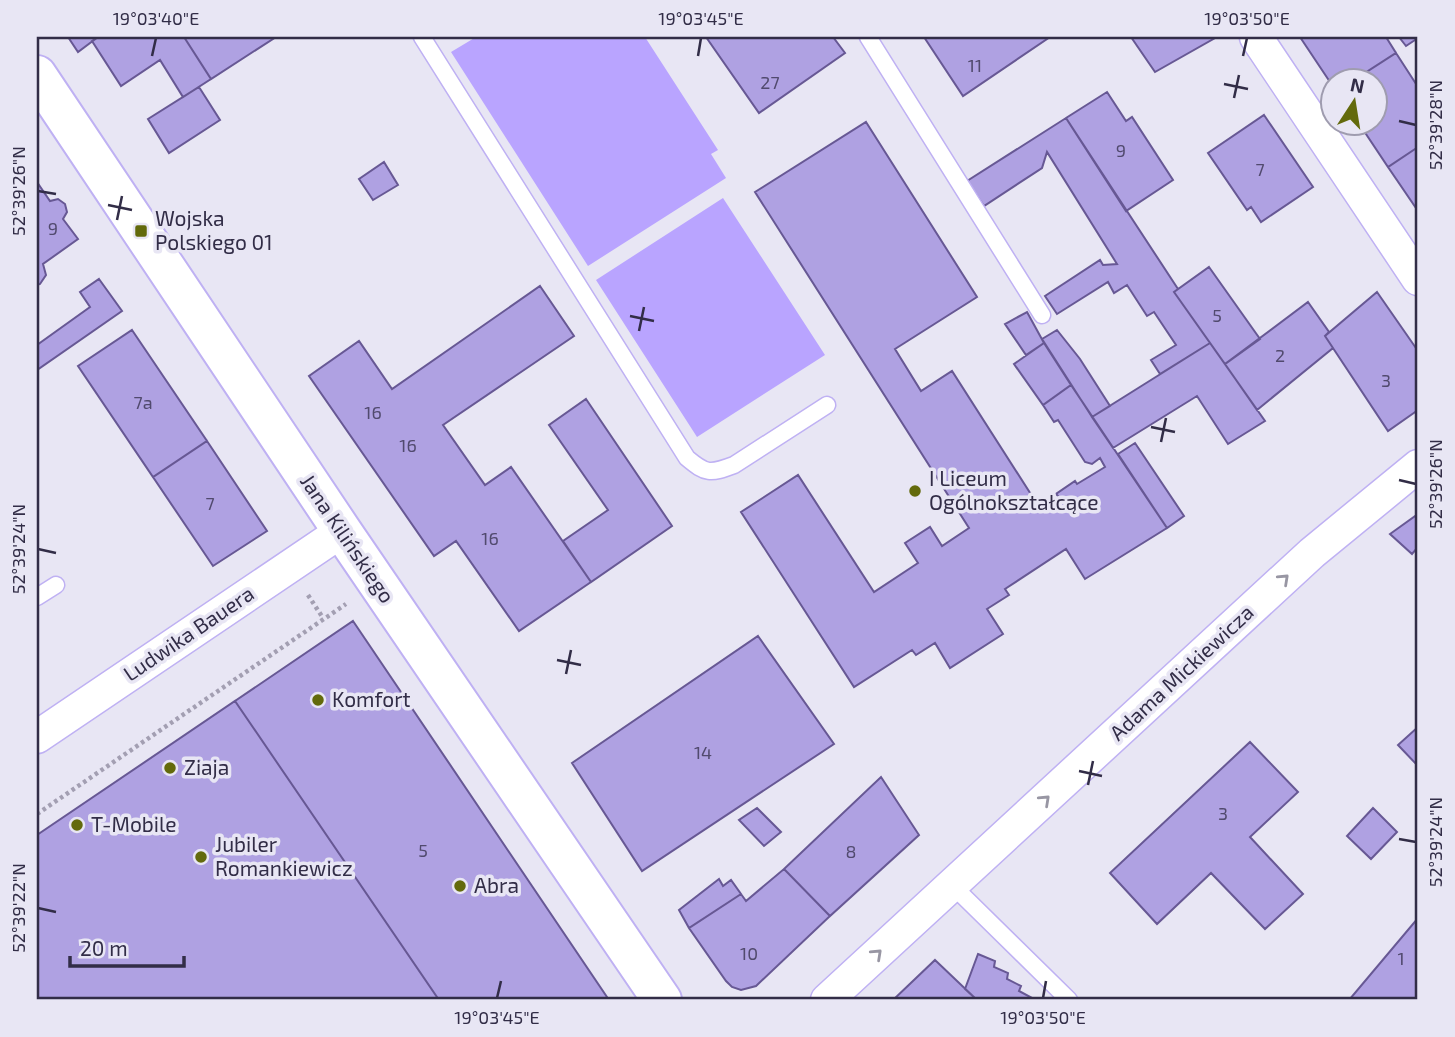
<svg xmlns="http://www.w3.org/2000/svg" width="1455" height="1037" font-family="'Exo 2',sans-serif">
  <rect width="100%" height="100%" fill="#e8e6f4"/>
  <path fill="#b9a4ff" d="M 476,37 L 645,37 L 718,150 L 711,154 L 726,178 L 588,266 L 451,52 Z
    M 723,198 L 825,355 L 697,437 L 596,280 Z"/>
  <path fill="#afa1e2" stroke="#675894" stroke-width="2" d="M 68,37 L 98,37 L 78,52 Z
    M 98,37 L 184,37 L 211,79 L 183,97 L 160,60 L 121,86 L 92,41 Z
    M 184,37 L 276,37 L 211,79 Z
    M 706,37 L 833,37 L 845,53 L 759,113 Z
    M 924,37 L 1050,37 L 963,96 Z
    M 1131,37 L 1214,37 L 1215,38 L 1155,72 Z
    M 1300,37 L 1386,37 L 1396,53 L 1354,80 L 1332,80 L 1332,85 Z
    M 1399,37 L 1418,37 L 1418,38 L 1406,46 Z
    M 1396,53 L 1418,87 L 1418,147 L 1388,167 L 1358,122 L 1374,122 L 1374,80 L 1354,80 Z
    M 199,87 L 220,120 L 169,153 L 148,119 Z
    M 1107,92 L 1126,121 L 1132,117 L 1173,180 L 1126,211 L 1066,118 Z
    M 1264,115 L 1313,187 L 1261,222 L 1251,207 L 1247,210 L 1208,153 Z
    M 1066,118 L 1178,289 L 1174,292 L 1210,343 L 1160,374 L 1151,360 L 1176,345 L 1154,312 L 1147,316 L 1127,285 L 1114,293 L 1108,282 L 1057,314 L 1045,296 L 1100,260 L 1103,265 L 1117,264 L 1047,152 L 1042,168 L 984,206 L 967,181 Z
    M 866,122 L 977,297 L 895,349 L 921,391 L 952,371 L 1041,510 L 1059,497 L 1056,494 L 1075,481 L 1077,484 L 1105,467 L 1100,458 L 1092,464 L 1085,462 L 1058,420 L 1054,422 L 1043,405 L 1071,385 L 1167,528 L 1085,579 L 1066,549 L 1005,589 L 1009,595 L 987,609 L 1003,634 L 950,668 L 935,643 L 916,655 L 912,650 L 854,687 L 741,512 L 798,475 L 874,592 L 918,563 L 905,543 L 930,527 L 942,546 L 969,528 L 755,192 Z
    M 1418,147 L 1418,211 L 1388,167 Z
    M 384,162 L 398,185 L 373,200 L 359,179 Z
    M 37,182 L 50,201 L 58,199 L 65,204 L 67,212 L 63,219 L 78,239 L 43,264 L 46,275 L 40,284 L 37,285 Z
    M 1209,267 L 1260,339 L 1225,364 L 1174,292 Z
    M 99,279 L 122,311 L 37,370 L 37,345 L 90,307 L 80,292 Z
    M 540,286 L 574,336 L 443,425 L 485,485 L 511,467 L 591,582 L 519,631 L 456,541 L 434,556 L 309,376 L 359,341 L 392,389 Z
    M 1377,292 L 1418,351 L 1418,410 L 1388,431 L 1325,336 Z
    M 1308,302 L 1329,332 L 1325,336 L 1333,348 L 1257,410 L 1225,364 Z
    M 1027,312 L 1044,343 L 1026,355 L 1005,324 Z
    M 132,330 L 207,441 L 153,477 L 78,366 Z
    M 1057,330 L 1080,359 L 1110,406 L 1092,417 L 1042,339 Z
    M 1044,343 L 1071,385 L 1043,405 L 1014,364 Z
    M 1210,343 L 1265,421 L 1228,444 L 1197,396 L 1113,448 L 1092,417 Z
    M 586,399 L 672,526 L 591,582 L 563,541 L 608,510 L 549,425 Z
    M 207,441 L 267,531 L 213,566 L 153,477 Z
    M 1135,443 L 1184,516 L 1167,528 L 1118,454 Z
    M 1418,514 L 1418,547 L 1412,554 L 1390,534 Z
    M 353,621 L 609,1000 L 439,1000 L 235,701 Z
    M 758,636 L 834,744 L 642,871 L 572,763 Z
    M 235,701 L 439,1000 L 37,1000 L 37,835 Z
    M 1418,727 L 1418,766 L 1398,745 Z
    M 1250,742 L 1298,792 L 1250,837 L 1303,894 L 1265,929 L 1211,873 L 1157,924 L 1110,873 Z
    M 881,777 L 919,835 L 830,916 L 784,869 Z
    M 757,808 L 781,832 L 764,846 L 739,820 Z
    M 1373,808 L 1397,832 L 1371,859 L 1347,836 Z
    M 784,869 L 830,916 L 756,986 L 741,990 L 732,987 L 726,981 L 689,928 L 741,894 L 746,901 Z
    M 719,879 L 723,886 L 731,880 L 741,894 L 689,928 L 679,910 Z
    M 1418,918 L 1418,1000 L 1349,1000 Z
    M 978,954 L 995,961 L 994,967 L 1008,973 L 1007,979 L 1021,986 L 1019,991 L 1034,999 L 1033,1000 L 977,1000 L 965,989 Z
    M 935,960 L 977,1000 L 893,1000 Z"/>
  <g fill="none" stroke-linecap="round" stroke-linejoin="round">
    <g stroke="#bfb1f3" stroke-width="19">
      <path id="service" d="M 422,37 L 687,458 C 706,474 710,474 734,465 L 827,405
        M 868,37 L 1042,315
        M 37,597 L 56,585
        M 952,885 L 1069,1000"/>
    </g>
    <g stroke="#bfb1f3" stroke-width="35">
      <path id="minor" d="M 1256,37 L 1418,279
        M 37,737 L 342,531
        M 827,1000 L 1312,553 L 1418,466"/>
    </g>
    <g stroke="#bfb1f3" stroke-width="42">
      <path id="tertiary" d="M 37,75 L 342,531 L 662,1000"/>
    </g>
    <path stroke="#a39fb2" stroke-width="4.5" stroke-dasharray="3.5 3.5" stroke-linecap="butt" d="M 308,595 L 323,618
      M 37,814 L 346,604"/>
    <use href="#service" stroke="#fff" stroke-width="16"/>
    <use href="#minor" stroke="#fff" stroke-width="32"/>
    <use href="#tertiary" stroke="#fff" stroke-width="38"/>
  </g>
  <defs><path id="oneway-chevron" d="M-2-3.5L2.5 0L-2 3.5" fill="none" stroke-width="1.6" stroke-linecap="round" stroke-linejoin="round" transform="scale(1.75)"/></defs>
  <g stroke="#9896a3">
    <use href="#oneway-chevron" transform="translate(1284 579) rotate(-43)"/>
    <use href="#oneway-chevron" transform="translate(1045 800) rotate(-43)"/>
    <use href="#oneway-chevron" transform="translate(877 954) rotate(-43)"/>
  </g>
  <path fill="none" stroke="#322d47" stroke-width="2.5" d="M 152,56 L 156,38M 698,56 L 701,38M 1243,56 L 1247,38M 1224,84 L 1248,89M 1234,98 L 1239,75M 1399,121 L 1416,125M 38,191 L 56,194M 108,205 L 132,210M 117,220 L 122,196M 630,316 L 654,321M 639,331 L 644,307M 1151,427 L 1175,432M 1161,442 L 1166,418M 1399,480 L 1416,484M 38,549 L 56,553M 557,660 L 581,665M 566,674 L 571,650M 1079,771 L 1102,776M 1088,785 L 1093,761M 1399,839 L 1416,842M 38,908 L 56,912M 497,998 L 501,981M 1043,998 L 1046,981"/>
  <g fill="#636a0c" stroke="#e8e6f4" stroke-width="2.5">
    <rect x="134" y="224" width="14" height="14" rx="3.5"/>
    <circle cx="915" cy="491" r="7"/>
    <circle cx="318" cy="700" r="7"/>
    <circle cx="170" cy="768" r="7"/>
    <circle cx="77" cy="825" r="7"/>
    <circle cx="201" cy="857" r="7"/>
    <circle cx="460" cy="886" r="7"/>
  </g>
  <g text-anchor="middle" stroke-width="7" stroke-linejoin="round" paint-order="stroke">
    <g font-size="18" fill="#514a6e">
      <text x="975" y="72">11</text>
      <text x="770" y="89">27</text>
      <text x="1121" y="157">9</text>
      <text x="1260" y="176">7</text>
      <text x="53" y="235">9</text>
      <text x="1217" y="322">5</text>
      <text x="1280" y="362">2</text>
      <text x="1386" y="387">3</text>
      <text x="143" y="409">7a</text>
      <text x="373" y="419">16</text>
      <text x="408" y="452">16</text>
      <text x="210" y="510">7</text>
      <text x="490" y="545">16</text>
      <text x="703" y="759">14</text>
      <text x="1223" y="820">3</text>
      <text x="423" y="857">5</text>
      <text x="851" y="858">8</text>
      <text x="749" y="960">10</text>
      <text x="1401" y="965">1</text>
    </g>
    <g font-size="21" fill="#322d47" stroke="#e8e6f4" text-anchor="start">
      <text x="155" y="226">Wojska<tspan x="155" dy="24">Polskiego 01</tspan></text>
      <text x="929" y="486">I Liceum<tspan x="929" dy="24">Ogólnokształcące</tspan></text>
      <text x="332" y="707">Komfort</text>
      <text x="184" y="775">Ziaja</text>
      <text x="91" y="832">T-Mobile</text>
      <text x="215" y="852">Jubiler<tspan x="215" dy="24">Romankiewicz</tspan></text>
      <text x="474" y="893">Abra</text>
    </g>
    <g font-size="21" fill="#322d47" stroke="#e8e6f4">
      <text transform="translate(347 539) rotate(56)" y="7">Jana Kilińskiego</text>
      <text transform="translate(189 634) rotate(-34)" y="7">Ludwika Bauera</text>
      <text transform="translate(1182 673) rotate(-43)" y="7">Adama Mickiewicza</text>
    </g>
  </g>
  <rect width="1455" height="1037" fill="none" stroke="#e8e6f4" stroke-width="77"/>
  <g transform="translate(1354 102) rotate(12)"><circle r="33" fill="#e8e6f4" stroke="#9f9caf" stroke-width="2"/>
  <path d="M0-5L12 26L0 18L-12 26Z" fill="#636a0c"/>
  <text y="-10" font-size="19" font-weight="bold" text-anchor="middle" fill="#322d47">N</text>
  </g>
  <path d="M70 956v10h114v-10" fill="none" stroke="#322d47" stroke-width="3.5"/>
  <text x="80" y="956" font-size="21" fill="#322d47" stroke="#e8e6f4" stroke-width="5" paint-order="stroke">20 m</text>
  <rect x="38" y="38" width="1378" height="960" fill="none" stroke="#322d47" stroke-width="2.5"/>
  <g font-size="18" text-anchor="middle" fill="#322d47">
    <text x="156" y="25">19°03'40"E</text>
    <text x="701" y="25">19°03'45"E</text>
    <text x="1247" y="25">19°03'50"E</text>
    <text transform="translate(1436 125) rotate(-90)" y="6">52°39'28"N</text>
    <text transform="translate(19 191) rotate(-90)" y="6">52°39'26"N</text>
    <text transform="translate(1436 484) rotate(-90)" y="6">52°39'26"N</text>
    <text transform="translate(19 549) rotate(-90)" y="6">52°39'24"N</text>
    <text transform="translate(1436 842) rotate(-90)" y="6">52°39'24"N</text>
    <text transform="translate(19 908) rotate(-90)" y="6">52°39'22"N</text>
    <text x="497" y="1024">19°03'45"E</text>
    <text x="1043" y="1024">19°03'50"E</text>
  </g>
</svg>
